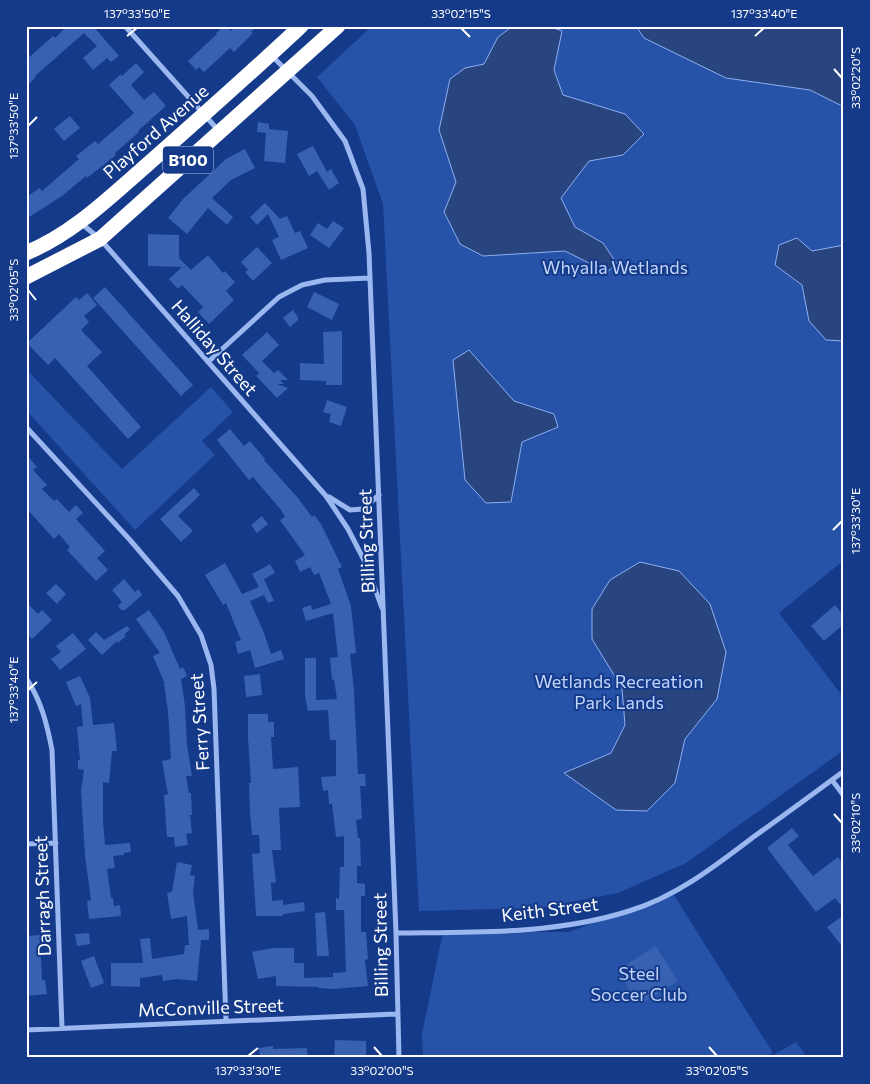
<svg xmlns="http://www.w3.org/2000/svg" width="870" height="1084" font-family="Commissioner,sans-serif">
  <rect width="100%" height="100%" fill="#143a89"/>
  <path fill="#2652a8" d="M 372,26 L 844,26 L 844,560 L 779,613 L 844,698 L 844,750 L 686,863 L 618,893 L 540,908 L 419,911 L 383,204 L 355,125 L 317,77 Z
    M 26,369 L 122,469 L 211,387 L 233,412 L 202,441 L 215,455 L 135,530 L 26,410 Z
    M 672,892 L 773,1053 L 764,1058 L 423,1058 L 422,1034 L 443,932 L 569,932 Z
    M 796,1042 L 808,1058 L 768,1058 Z"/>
  <path fill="#294580" stroke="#8db0f2" d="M 513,26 L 549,26 L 562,31 L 554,70 L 563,95 L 625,114 L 644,134 L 623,155 L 589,161 L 561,198 L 575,227 L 603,243 L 617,264 L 607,272 L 565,251 L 483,256 L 460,244 L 444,212 L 456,182 L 439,130 L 450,79 L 465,68 L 484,64 L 498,37 Z
    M 636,26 L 844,26 L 844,107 L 810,90 L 726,78 L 644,38 Z
    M 797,238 L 812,251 L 844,245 L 844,341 L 826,340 L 809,321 L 802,285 L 775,265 L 779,245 Z
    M 469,350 L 514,401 L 554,414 L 558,427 L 522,442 L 511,502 L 486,503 L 465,480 L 453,360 Z
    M 640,562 L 679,571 L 710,604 L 726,652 L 717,699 L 685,739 L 675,783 L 647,811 L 616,810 L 564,773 L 611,753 L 625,725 L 622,688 L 592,639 L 592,609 L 610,580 Z"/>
  <path fill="#3861b1" d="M 67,26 L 93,26 L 119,56 L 111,62 L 107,58 L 93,70 L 83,58 L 97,46 L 84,33 L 35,76 L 36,77 L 26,87 L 26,60 L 53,36 L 55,38 Z
    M 224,26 L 227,26 L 231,31 L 236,26 L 257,26 L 251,32 L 253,33 L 234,52 L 230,48 L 204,72 L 199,67 L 196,70 L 188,61 L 217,34 L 216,33 Z
    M 136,63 L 144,72 L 131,85 L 144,100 L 154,92 L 166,106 L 138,131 L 139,132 L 115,153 L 116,155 L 87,178 L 86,176 L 62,196 L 26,219 L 26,197 L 40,188 L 42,191 L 79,159 L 76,156 L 95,141 L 98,144 L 134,113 L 109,85 L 121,74 L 122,76 Z
    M 70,116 L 80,128 L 64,141 L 54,129 Z
    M 258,122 L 269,124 L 269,129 L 288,131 L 285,163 L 264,161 L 266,133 L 257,132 Z
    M 313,146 L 327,172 L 331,169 L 339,183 L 329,190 L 317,171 L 309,176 L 297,154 Z
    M 245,149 L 255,168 L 231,180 L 212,198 L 233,217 L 227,225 L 208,208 L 187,234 L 168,218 L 183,199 L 226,159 Z
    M 265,203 L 280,219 L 287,216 L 295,233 L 300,231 L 308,248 L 281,260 L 272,240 L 279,237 L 268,214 L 257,225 L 250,217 Z
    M 333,221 L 344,228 L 329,248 L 310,235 L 318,223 L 327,229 Z
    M 148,234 L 179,235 L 179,258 L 191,270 L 208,255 L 223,273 L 225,271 L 235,282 L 226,291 L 234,300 L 209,324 L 198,312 L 203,307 L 182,285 L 178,289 L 169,279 L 182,267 L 148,266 Z
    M 257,247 L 272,263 L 253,281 L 245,272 L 248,270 L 241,262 Z
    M 105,287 L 193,385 L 181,396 L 93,298 Z
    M 314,292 L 339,304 L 332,320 L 307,307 Z
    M 87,293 L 97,305 L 84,316 L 89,322 L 81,330 L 102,352 L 87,366 L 141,427 L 128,439 L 55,358 L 48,365 L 27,343 L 76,297 L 79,300 Z
    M 293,310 L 298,317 L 298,320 L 290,327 L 283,318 Z
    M 342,331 L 342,385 L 326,385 L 326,381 L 300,380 L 300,363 L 324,364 L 323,332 Z
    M 267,332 L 279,345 L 262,361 L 274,373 L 278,370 L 288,380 L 280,380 L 284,384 L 277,384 L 288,388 L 277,398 L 256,376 L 259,373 L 242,355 Z
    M 327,400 L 347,407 L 341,426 L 329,422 L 331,414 L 323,412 Z
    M 230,429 L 244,446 L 250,441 L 265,459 L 264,460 L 298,498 L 312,517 L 314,515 L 321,524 L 342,567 L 338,569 L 351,606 L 356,653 L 350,654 L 354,691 L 358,774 L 365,774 L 366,786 L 360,786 L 362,819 L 356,820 L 358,838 L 360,838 L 361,866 L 357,866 L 357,883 L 365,884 L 365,896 L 361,896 L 361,932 L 366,932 L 368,959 L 365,960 L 368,986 L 334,989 L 318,988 L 318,987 L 276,986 L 276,976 L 258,979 L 252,952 L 273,948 L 294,948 L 294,963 L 304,963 L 304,978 L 333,977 L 333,973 L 346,972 L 344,910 L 336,910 L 336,898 L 339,899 L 340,867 L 344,867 L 344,836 L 336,837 L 332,804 L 329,804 L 328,790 L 323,791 L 321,777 L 336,776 L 336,740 L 330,740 L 328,710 L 308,711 L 305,696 L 305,658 L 316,658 L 316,700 L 337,699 L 334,679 L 332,680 L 330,658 L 338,657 L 333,613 L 306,621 L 302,608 L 311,605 L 312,610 L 331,604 L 319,573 L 314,575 L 310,567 L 300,572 L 295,561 L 305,555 L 280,520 L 285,517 L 281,510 L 253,477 L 249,480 L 217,440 Z
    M 26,454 L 37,467 L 33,470 L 47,485 L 42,489 L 54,501 L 57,499 L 69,512 L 76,505 L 83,513 L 76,519 L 105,551 L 97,558 L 108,570 L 96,581 L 67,550 L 70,547 L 59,534 L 54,539 L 26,508 Z
    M 194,488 L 200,495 L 178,516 L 193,531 L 181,542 L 160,519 Z
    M 262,516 L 268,524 L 257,533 L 251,525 Z
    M 225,563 L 242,594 L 259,587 L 252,574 L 270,564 L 275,573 L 264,579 L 274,601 L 268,603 L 264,595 L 250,601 L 264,633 L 271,654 L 281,650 L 284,659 L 255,668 L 250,650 L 238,654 L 235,642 L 241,640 L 226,603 L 223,605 L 205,575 Z
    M 124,579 L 135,592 L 138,589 L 142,595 L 125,610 L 121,610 L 118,606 L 122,602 L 112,590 Z
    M 56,584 L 66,594 L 57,604 L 46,593 Z
    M 26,602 L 38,614 L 42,610 L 52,620 L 32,639 L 26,633 Z
    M 835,605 L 844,616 L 844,624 L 824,641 L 811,626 Z
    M 149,610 L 164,632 L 180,669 L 183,667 L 187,676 L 181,679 L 185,706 L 187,745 L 192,776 L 186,776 L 189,793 L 191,793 L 192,815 L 190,815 L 192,833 L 186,834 L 188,845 L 175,847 L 174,837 L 167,837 L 164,795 L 168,794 L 162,761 L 171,759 L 168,712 L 164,684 L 165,684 L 153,656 L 160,653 L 136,619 Z
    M 127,626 L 130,629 L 124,635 L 126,636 L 118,643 L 117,641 L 102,655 L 88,640 L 96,632 L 104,640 Z
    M 73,633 L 86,649 L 60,670 L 51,659 L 61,652 L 56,646 Z
    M 260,674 L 262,695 L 246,697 L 244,676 Z
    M 80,676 L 90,698 L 93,725 L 114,723 L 117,751 L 112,751 L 109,783 L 103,782 L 103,821 L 105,845 L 130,843 L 131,852 L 124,853 L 124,855 L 113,856 L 115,868 L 107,869 L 111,898 L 113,898 L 114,906 L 120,905 L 121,916 L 89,919 L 87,901 L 91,900 L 85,856 L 81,791 L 84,770 L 78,769 L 78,760 L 80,760 L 77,727 L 83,726 L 81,704 L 76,706 L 66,682 Z
    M 248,714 L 268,714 L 268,722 L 274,722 L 274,737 L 271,737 L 273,769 L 298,767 L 300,807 L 279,808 L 281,850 L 272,850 L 276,882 L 271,883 L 272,901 L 283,900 L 283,905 L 304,902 L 305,911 L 283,914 L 283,916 L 256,916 L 252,854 L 260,853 L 259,835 L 252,835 L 250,813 L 249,783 L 251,783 L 248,738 Z
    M 792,828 L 799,836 L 788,845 L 813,876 L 838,857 L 844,865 L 844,909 L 835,898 L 816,912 L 767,848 Z
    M 177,862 L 192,865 L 190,875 L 195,876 L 193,892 L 198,930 L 209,929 L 209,940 L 201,940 L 197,981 L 177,979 L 163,981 L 162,975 L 140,978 L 140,987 L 111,986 L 111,963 L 143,963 L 140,939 L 150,938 L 152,959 L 184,954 L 185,945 L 189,945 L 187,916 L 171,919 L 167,893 L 172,892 Z
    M 325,912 L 329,956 L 317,956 L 315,913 Z
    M 844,915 L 844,949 L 827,927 Z
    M 89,933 L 90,944 L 77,946 L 75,934 Z
    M 40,935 L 42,980 L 45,980 L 47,994 L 26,996 L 26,936 Z
    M 656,946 L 678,981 L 639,1005 L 617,970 Z
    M 94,956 L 104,983 L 91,988 L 81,961 Z
    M 335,1040 L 366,1041 L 366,1058 L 334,1058 Z
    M 273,1046 L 273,1049 L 307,1048 L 308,1058 L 260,1058 L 259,1048 Z"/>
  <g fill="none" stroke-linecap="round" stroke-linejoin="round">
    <path stroke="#9bb7ef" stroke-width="5" d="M 125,26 L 218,130
      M 271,55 L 312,96 L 345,141 L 363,189 L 369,253 L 396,933 L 399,1058
      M 82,224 L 100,239 L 326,496 L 348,529 L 366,564 L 382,608
      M 208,362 L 279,297 L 302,285 L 325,280 L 370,278
      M 26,427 L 130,540 L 178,596 L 201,635 L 211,665 L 214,689 L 226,1021
      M 329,497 L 350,510 L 363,509 L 379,495
      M 26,678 C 41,700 47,724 52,750 L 62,1028
      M 832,780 L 844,796
      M 26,844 L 56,843
      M 396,933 C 474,932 553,935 629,911 C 675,897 714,867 752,838 C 783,816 813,794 844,771
      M 26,1030 L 396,1014"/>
    <path stroke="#fff" stroke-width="15" d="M 26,253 C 73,234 111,196 148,164 C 200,118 251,73 301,26
      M 26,277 L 100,239 L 338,26"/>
  </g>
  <path fill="none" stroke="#fff" stroke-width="2" d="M 461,28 L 470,37M 127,36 L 137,28M 755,36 L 764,28M 834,69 L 842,78M 28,126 L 37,117M 28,290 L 36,300M 833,530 L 842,521M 28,690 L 37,682M 834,814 L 842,823M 374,1047 L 382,1056M 709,1047 L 717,1056M 248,1056 L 258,1048"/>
  <g text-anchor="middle" stroke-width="4" stroke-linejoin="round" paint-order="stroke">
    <rect fill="#143a89" stroke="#b8c4dc" stroke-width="1" x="163" y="146.5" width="50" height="27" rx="4"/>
    <g font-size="16" font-weight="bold" fill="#fff">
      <text x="188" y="166">B100</text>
    </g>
    <g font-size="18" fill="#fff" stroke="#143a89">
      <text transform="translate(156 132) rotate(-41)" y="6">Playford Avenue</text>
      <text transform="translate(214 348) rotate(49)" y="6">Halliday Street</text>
      <text transform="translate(367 541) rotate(-92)" y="6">Billing Street</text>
      <text transform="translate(200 722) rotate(-94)" y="6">Ferry Street</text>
      <text transform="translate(43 896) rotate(-92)" y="6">Darragh Street</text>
      <text transform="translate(550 910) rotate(-7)" y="6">Keith Street</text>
      <text transform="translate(381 945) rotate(-91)" y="6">Billing Street</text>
      <text transform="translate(211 1008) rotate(-2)" y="6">McConville Street</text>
    </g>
    <g font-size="18" fill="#c1d5fb" stroke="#143a89">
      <text x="615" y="274">Whyalla Wetlands</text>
      <text x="619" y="688">Wetlands Recreation<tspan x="619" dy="21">Park Lands</tspan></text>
      <text x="639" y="980">Steel<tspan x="639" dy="21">Soccer Club</tspan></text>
    </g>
  </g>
  <rect width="870" height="1084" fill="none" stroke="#143a89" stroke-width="55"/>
  <rect x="28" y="28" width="814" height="1028" fill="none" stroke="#fff" stroke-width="2"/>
  <g font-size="12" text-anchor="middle" fill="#fff">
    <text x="137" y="18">137°33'50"E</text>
    <text x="461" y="18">33°02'15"S</text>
    <text x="764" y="18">137°33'40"E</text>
    <text transform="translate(856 78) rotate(-90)" y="4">33°02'20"S</text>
    <text transform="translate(14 126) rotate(-90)" y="4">137°33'50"E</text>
    <text transform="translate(14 290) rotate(-90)" y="4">33°02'05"S</text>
    <text transform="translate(856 521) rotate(-90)" y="4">137°33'30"E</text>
    <text transform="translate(14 690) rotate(-90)" y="4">137°33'40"E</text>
    <text transform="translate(856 823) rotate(-90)" y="4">33°02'10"S</text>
    <text x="248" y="1075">137°33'30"E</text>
    <text x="382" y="1075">33°02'00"S</text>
    <text x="717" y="1075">33°02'05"S</text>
  </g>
</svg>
